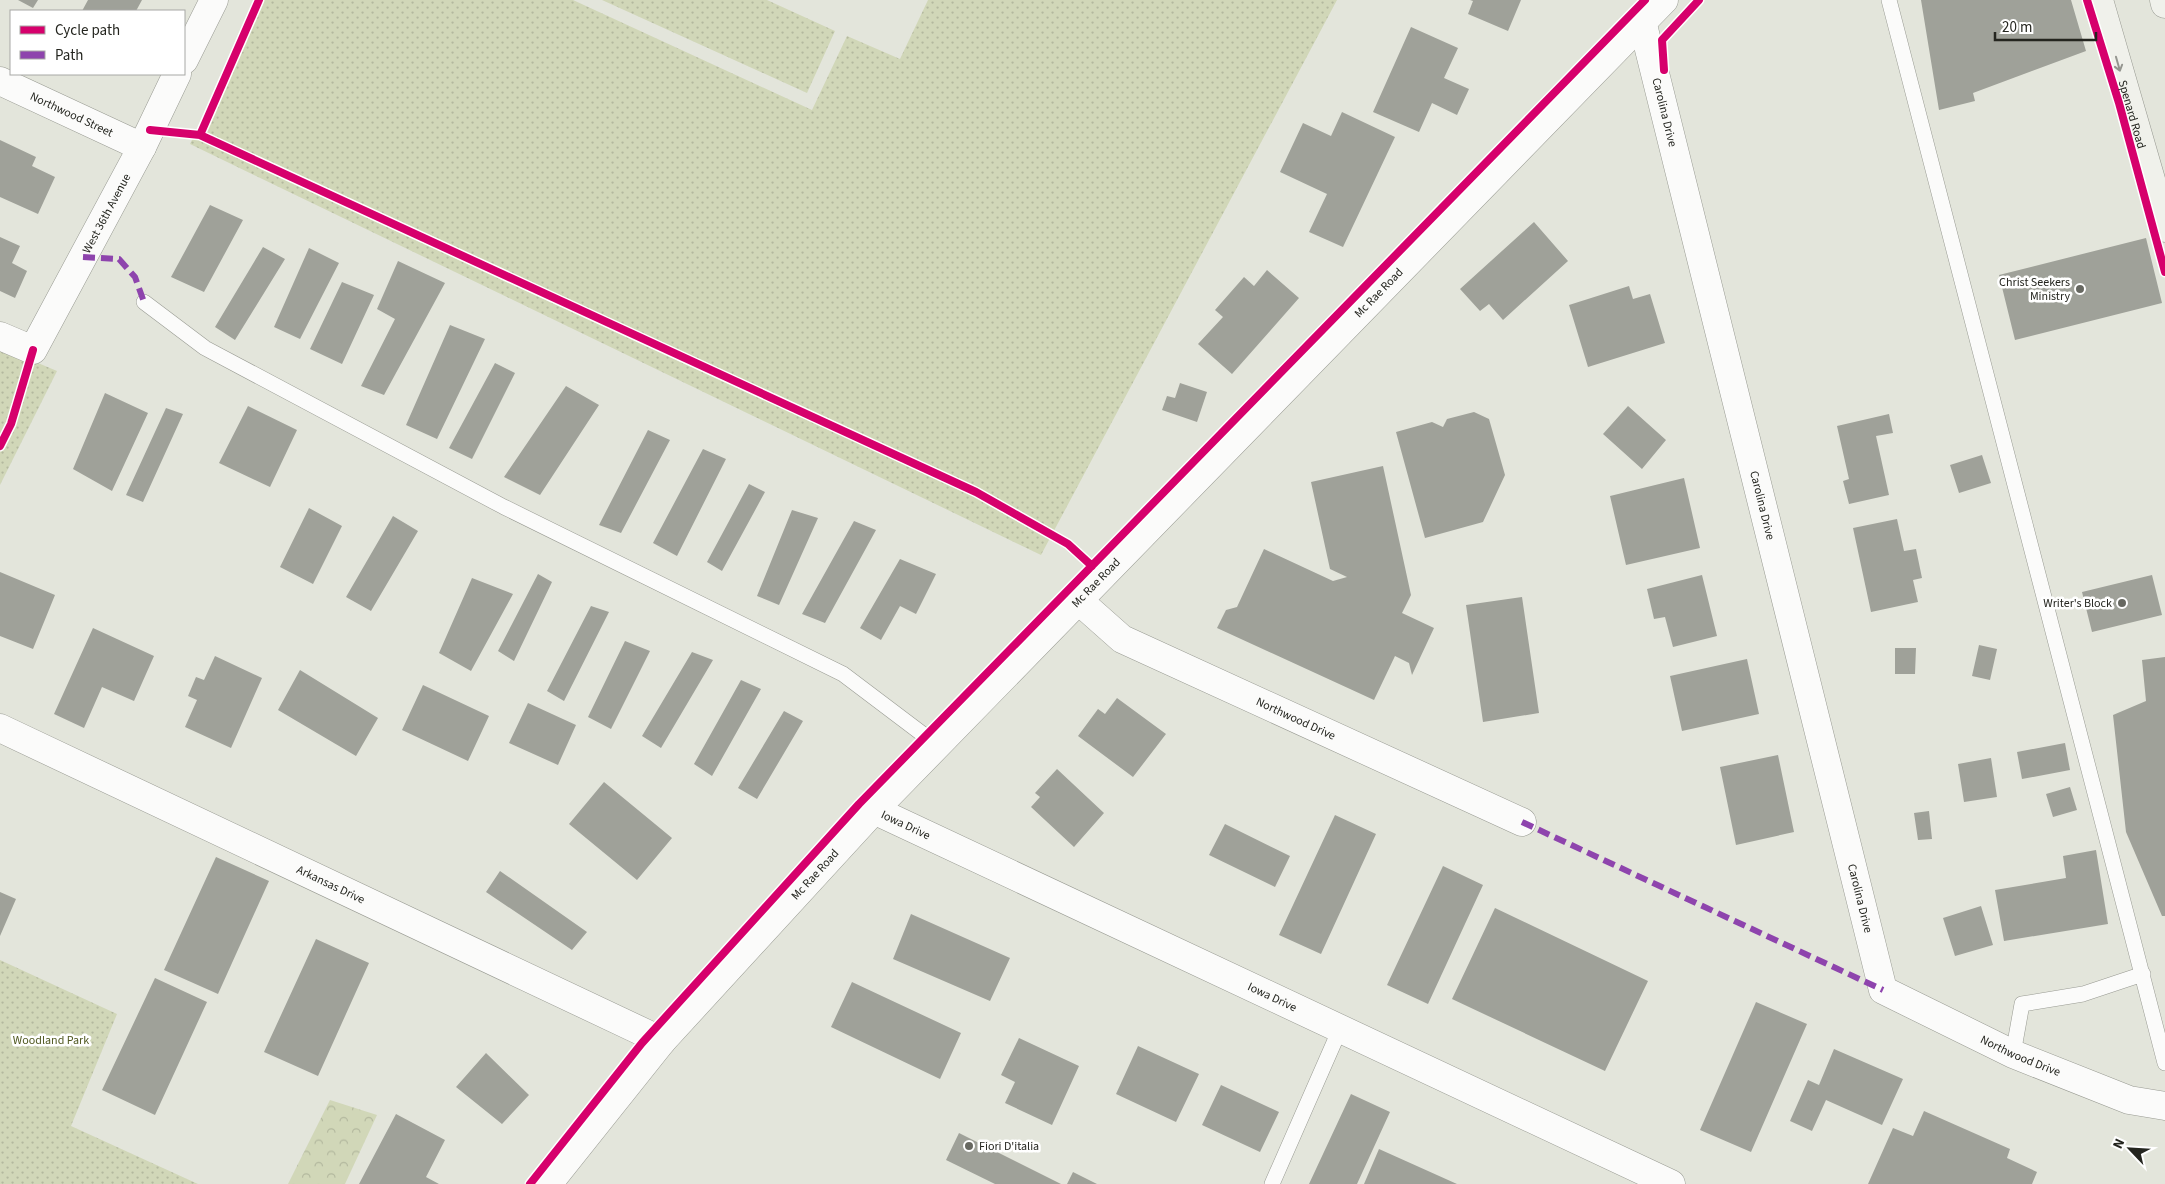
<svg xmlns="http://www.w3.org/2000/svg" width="2165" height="1184" font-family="'Source Sans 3',sans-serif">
  <defs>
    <pattern id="forest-crowns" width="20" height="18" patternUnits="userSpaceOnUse" patternTransform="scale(1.25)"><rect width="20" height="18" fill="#d1d7b8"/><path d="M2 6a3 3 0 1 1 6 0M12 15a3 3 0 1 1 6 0" fill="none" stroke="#b3b89e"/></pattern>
    <pattern id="park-dots" width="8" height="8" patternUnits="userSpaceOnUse" patternTransform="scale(1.25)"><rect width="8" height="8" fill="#d1d7b8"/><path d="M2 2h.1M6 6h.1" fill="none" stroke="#b3b89e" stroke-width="1.8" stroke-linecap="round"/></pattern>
  </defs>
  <rect width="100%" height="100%" fill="#e3e5db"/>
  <path fill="url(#forest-crowns)" d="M 330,1100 L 377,1115 L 345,1184 L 288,1184 Z"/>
  <path fill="url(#park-dots)" d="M 261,0 L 573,0 L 812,110 L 847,36 L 900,59 L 928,0 L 1337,0 L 1041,555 L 190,144 Z
    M 602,0 L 767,0 L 835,31 L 807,93 Z
    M 0,347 L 57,371 L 0,485 Z
    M 0,960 L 117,1014 L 71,1126 L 198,1184 L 0,1184 Z"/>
  <path fill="#9fa199" d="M 18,0 L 38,0 L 33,8 Z
    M 88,0 L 142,0 L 136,11 L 82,11 Z
    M 1470,0 L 1521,0 L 1508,31 L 1468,14 L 1473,1 Z
    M 1921,0 L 2071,0 L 2086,51 L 1973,93 L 1975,101 L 1939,110 Z
    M 1411,27 L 1458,48 L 1444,78 L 1469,89 L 1457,115 L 1432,103 L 1419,132 L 1373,112 Z
    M 1342,112 L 1395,137 L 1343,247 L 1309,232 L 1327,194 L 1280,172 L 1303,123 L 1331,136 Z
    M 0,140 L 36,157 L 32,166 L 55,177 L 38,214 L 0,197 Z
    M 210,205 L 243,220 L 204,292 L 171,277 Z
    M 1534,222 L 1568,261 L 1503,320 L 1489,304 L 1480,311 L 1460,289 Z
    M 0,237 L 20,246 L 12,263 L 27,271 L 15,298 L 0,291 Z
    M 2146,238 L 2162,303 L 2015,340 L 1999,275 Z
    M 263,247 L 285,259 L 235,340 L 215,327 Z
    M 309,248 L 339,263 L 300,339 L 274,327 Z
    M 398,261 L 445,283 L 384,395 L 361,386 L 395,319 L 377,309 Z
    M 1267,270 L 1299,298 L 1232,374 L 1198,344 L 1223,317 L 1215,310 L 1244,277 L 1254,286 Z
    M 342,282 L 374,295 L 342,364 L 310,349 Z
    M 1629,286 L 1633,299 L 1650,294 L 1665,343 L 1588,367 L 1569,305 Z
    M 450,325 L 485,339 L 437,439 L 406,425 Z
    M 495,363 L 515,373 L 472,459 L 449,448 Z
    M 1180,383 L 1207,392 L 1197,422 L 1162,410 L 1167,396 L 1175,398 Z
    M 566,386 L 599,405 L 540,495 L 504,477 Z
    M 105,393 L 148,413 L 112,491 L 73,469 Z
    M 248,406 L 297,430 L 270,487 L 219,463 Z
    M 1628,406 L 1666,440 L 1642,469 L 1603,434 Z
    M 166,408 L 183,414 L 143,502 L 126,495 Z
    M 1474,412 L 1489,419 L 1505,475 L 1483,522 L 1425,538 L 1396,432 L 1432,422 L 1443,427 L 1447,419 Z
    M 1889,414 L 1893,433 L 1876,436 L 1889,495 L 1849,504 L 1843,481 L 1849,479 L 1837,426 Z
    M 648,430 L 670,440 L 621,533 L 599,525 Z
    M 703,449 L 726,459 L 677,556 L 653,543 Z
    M 1982,455 L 1991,483 L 1959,493 L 1950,465 Z
    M 1383,466 L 1411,595 L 1402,613 L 1434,628 L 1412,675 L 1409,663 L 1395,656 L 1374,700 L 1217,628 L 1226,610 L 1237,607 L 1264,549 L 1333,581 L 1347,577 L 1330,569 L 1311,482 Z
    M 1684,478 L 1700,548 L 1626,565 L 1610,496 Z
    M 749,484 L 765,492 L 722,571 L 707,562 Z
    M 309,508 L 342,526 L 313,584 L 280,567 Z
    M 792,510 L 818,518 L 779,605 L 757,596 Z
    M 393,516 L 418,531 L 371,611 L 346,597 Z
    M 1897,519 L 1904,551 L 1916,549 L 1922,578 L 1913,580 L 1918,602 L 1871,612 L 1853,528 Z
    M 854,521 L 876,530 L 825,623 L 802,614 Z
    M 900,559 L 936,574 L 916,614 L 900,606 L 881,640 L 860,628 Z
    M 0,572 L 55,595 L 33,649 L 0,636 Z
    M 538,574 L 552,582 L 514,661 L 498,651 Z
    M 1702,575 L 1717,636 L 1673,647 L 1665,617 L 1654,619 L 1647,589 Z
    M 2152,575 L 2162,615 L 2092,632 L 2082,592 Z
    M 472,578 L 513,594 L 471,671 L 439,653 Z
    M 1522,597 L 1539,713 L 1483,722 L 1466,605 Z
    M 591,606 L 609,612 L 564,701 L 547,691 Z
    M 93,628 L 154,656 L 134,701 L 102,687 L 84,728 L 54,714 Z
    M 625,641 L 650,651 L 611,729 L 588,717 Z
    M 1979,645 L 1997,649 L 1990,680 L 1972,676 Z
    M 1895,648 L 1916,648 L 1915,674 L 1895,674 Z
    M 692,652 L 713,660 L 661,748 L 642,736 Z
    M 215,656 L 262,678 L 231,748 L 185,727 L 197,700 L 188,696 L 196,677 L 204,680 Z
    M 2165,657 L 2165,916 L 2162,916 L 2126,832 L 2113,715 L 2146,701 L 2142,660 Z
    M 1747,659 L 1759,714 L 1682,731 L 1670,676 Z
    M 300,670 L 378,718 L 356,756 L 278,710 Z
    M 741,680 L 761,689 L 712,776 L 694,764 Z
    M 423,685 L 489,716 L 468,761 L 402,730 Z
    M 1117,698 L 1166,734 L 1133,777 L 1078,736 L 1098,709 L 1105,714 Z
    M 528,703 L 576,725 L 558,765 L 509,743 Z
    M 784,711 L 803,721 L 757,799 L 738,788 Z
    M 2065,743 L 2070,770 L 2022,779 L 2017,752 Z
    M 1778,755 L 1794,832 L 1736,845 L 1720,767 Z
    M 1991,758 L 1997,797 L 1964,802 L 1958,764 Z
    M 1057,769 L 1104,813 L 1074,847 L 1031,807 L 1040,797 L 1035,793 Z
    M 604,782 L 672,838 L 637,880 L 569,824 Z
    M 2070,787 L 2077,810 L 2053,817 L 2046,794 Z
    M 1929,811 L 1932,839 L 1918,840 L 1914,813 Z
    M 1335,815 L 1376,834 L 1321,954 L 1279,935 Z
    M 1225,824 L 1290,856 L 1275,887 L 1209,855 Z
    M 2096,850 L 2108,924 L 2004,941 L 1995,890 L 2066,878 L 2063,856 Z
    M 216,857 L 269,881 L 218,994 L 164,970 Z
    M 1443,866 L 1483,885 L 1428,1004 L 1387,985 Z
    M 500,871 L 587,932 L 572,950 L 486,892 Z
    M 0,892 L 16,899 L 0,936 Z
    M 1981,906 L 1993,945 L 1955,956 L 1943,918 Z
    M 1495,908 L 1648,981 L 1605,1071 L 1452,999 Z
    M 911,914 L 1010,958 L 990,1001 L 893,959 Z
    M 316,939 L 369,963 L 318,1076 L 264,1052 Z
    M 155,978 L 207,1002 L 155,1115 L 102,1090 Z
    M 852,982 L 961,1033 L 940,1079 L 831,1027 Z
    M 1756,1002 L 1807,1024 L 1751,1152 L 1700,1130 Z
    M 1019,1038 L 1079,1066 L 1052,1125 L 1005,1103 L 1015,1082 L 1001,1075 Z
    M 1138,1046 L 1199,1074 L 1176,1122 L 1116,1094 Z
    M 1834,1049 L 1903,1079 L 1882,1125 L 1826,1100 L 1812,1131 L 1790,1121 L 1808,1080 L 1819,1085 Z
    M 486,1053 L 529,1095 L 502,1124 L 456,1087 Z
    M 1221,1085 L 1279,1112 L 1260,1152 L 1202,1125 Z
    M 1351,1094 L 1390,1112 L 1357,1184 L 1309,1184 Z
    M 1924,1111 L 2010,1149 L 2007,1158 L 2037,1172 L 2032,1184 L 1868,1184 L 1893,1128 L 1913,1136 Z
    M 396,1114 L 445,1140 L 426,1177 L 439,1184 L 359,1184 Z
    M 959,1133 L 1061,1184 L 995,1184 L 946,1160 Z
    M 1379,1149 L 1457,1184 L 1364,1184 Z
    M 1073,1172 L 1097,1184 L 1067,1184 Z"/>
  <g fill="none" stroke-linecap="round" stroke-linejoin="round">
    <g stroke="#989a92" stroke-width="16">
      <path id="service" d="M 1889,0 L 2165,1063
        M 144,302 L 205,348 L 504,507 L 843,674 L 937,745
        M 2013,1054 L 2022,1004 L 2083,994 L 2143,974
        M 1272,1184 L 1340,1029"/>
    </g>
    <g stroke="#989a92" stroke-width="29">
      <g id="minor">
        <path id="s1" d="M 1642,21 L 1883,990 L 2013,1054 L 2129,1100 L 2165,1106"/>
        <path d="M 184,60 L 214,0"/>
        <path id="s2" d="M 0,81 L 142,147"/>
        <path id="s3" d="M 0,336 L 33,350 L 142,147 L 177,74"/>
        <path id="s4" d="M 1078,600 L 1122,639 L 1522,822"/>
        <path id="s5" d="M 0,728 L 662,1041"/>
        <path id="s6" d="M 874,810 L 1671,1184"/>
      </g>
    </g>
    <g stroke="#989a92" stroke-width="29">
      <g id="tertiary">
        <path id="s7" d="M 548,1184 L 662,1041 L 874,810 L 1664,0"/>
      </g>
    </g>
    <g stroke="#989a92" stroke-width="29">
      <g id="secondary">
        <path id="s8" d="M 2099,0 L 2165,228"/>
        <path d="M 2164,0 L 2165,4"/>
      </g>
    </g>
    <use href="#service" stroke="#fbfbfa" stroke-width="15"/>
    <use href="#minor" stroke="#fbfbfa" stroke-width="28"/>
    <use href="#tertiary" stroke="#fbfbfa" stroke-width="28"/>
    <use href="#secondary" stroke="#f0f1eb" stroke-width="28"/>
    <path stroke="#8e44ad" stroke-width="6" stroke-dasharray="12 6" stroke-linecap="butt" d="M 83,257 L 119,259 L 135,277 L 144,302
      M 1522,822 L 1883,990"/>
    <g stroke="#fff" stroke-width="11">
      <path id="cycleway" d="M 2087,0 L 2119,103 L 2165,272
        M 1664,70 L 1662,40 L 1699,0
        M 150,130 L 200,135 L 976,492 L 1068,544 L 1092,566
        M 200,135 L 259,0
        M 0,446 L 11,424 L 33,350
        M 530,1184 L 642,1043 L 859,804 L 1645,0"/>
    </g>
    <use href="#cycleway" stroke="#d6006c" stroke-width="8"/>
  </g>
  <defs><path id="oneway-shaft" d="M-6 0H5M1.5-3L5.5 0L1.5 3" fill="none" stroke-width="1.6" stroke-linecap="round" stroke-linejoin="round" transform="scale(1.25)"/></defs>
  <use stroke="#94958f" href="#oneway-shaft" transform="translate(2118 64) rotate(74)"/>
  <g fill="#676861" stroke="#fff" stroke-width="2">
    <circle cx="2080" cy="289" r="5"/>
    <circle cx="2122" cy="603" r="5"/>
    <circle cx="969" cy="1146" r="5"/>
  </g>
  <g text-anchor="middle" stroke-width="5" stroke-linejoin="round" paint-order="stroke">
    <g font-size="12" fill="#24251f" stroke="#fff">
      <text dy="4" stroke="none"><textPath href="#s1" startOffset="94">Carolina Drive</textPath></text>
      <text dy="4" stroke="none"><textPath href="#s2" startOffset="79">Northwood Street</textPath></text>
      <text dy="4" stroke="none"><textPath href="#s8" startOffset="119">Spenard Road</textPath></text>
      <text dy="4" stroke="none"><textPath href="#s3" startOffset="191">West 36th Avenue</textPath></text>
      <text dy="4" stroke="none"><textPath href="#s7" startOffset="1219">Mc Rae Road</textPath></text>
      <text dy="4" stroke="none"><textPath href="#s1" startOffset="499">Carolina Drive</textPath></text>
      <text dy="4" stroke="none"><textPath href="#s7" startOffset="814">Mc Rae Road</textPath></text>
      <text dy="4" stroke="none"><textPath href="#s4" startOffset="250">Northwood Drive</textPath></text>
      <text dy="4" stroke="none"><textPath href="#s6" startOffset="35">Iowa Drive</textPath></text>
      <text dy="4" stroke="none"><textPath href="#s7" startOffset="409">Mc Rae Road</textPath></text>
      <text dy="4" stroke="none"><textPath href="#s5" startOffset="366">Arkansas Drive</textPath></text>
      <text dy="4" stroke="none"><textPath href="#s1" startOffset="904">Carolina Drive</textPath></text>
      <text dy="4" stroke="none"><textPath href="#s6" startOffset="440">Iowa Drive</textPath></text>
      <text dy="4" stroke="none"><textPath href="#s1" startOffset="1151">Northwood Drive</textPath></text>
    </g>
    <g font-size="12" fill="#24251f" stroke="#fff" text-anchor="end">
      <text x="2070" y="286">Christ Seekers<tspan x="2070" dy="14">Ministry</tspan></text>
      <text x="2112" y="607">Writer's Block</text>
      <text x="979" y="1150" text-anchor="start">Fiori D'italia</text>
    </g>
    <g font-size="12" fill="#515922" stroke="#fff">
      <text x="51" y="1044">Woodland Park</text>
    </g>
  </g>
  <rect x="10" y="10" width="175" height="65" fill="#ffffff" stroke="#a7a8a5"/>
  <rect x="20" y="26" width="25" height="8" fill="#d6006c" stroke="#a7a8a5"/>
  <text x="55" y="35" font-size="15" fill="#24251f">Cycle path</text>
  <rect x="20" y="51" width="25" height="8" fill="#8e44ad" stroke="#a7a8a5"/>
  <text x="55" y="60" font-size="15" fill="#24251f">Path</text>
  <g transform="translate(2130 1149) rotate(295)" stroke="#ffffff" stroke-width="4" paint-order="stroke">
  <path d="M0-4L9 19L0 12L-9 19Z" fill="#24251f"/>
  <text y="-8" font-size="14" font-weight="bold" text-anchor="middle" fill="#24251f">N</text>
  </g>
  <path d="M1995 32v8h101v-8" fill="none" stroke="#24251f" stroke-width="2.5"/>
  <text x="2002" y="32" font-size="15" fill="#24251f" stroke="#ffffff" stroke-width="4" paint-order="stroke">20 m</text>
</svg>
